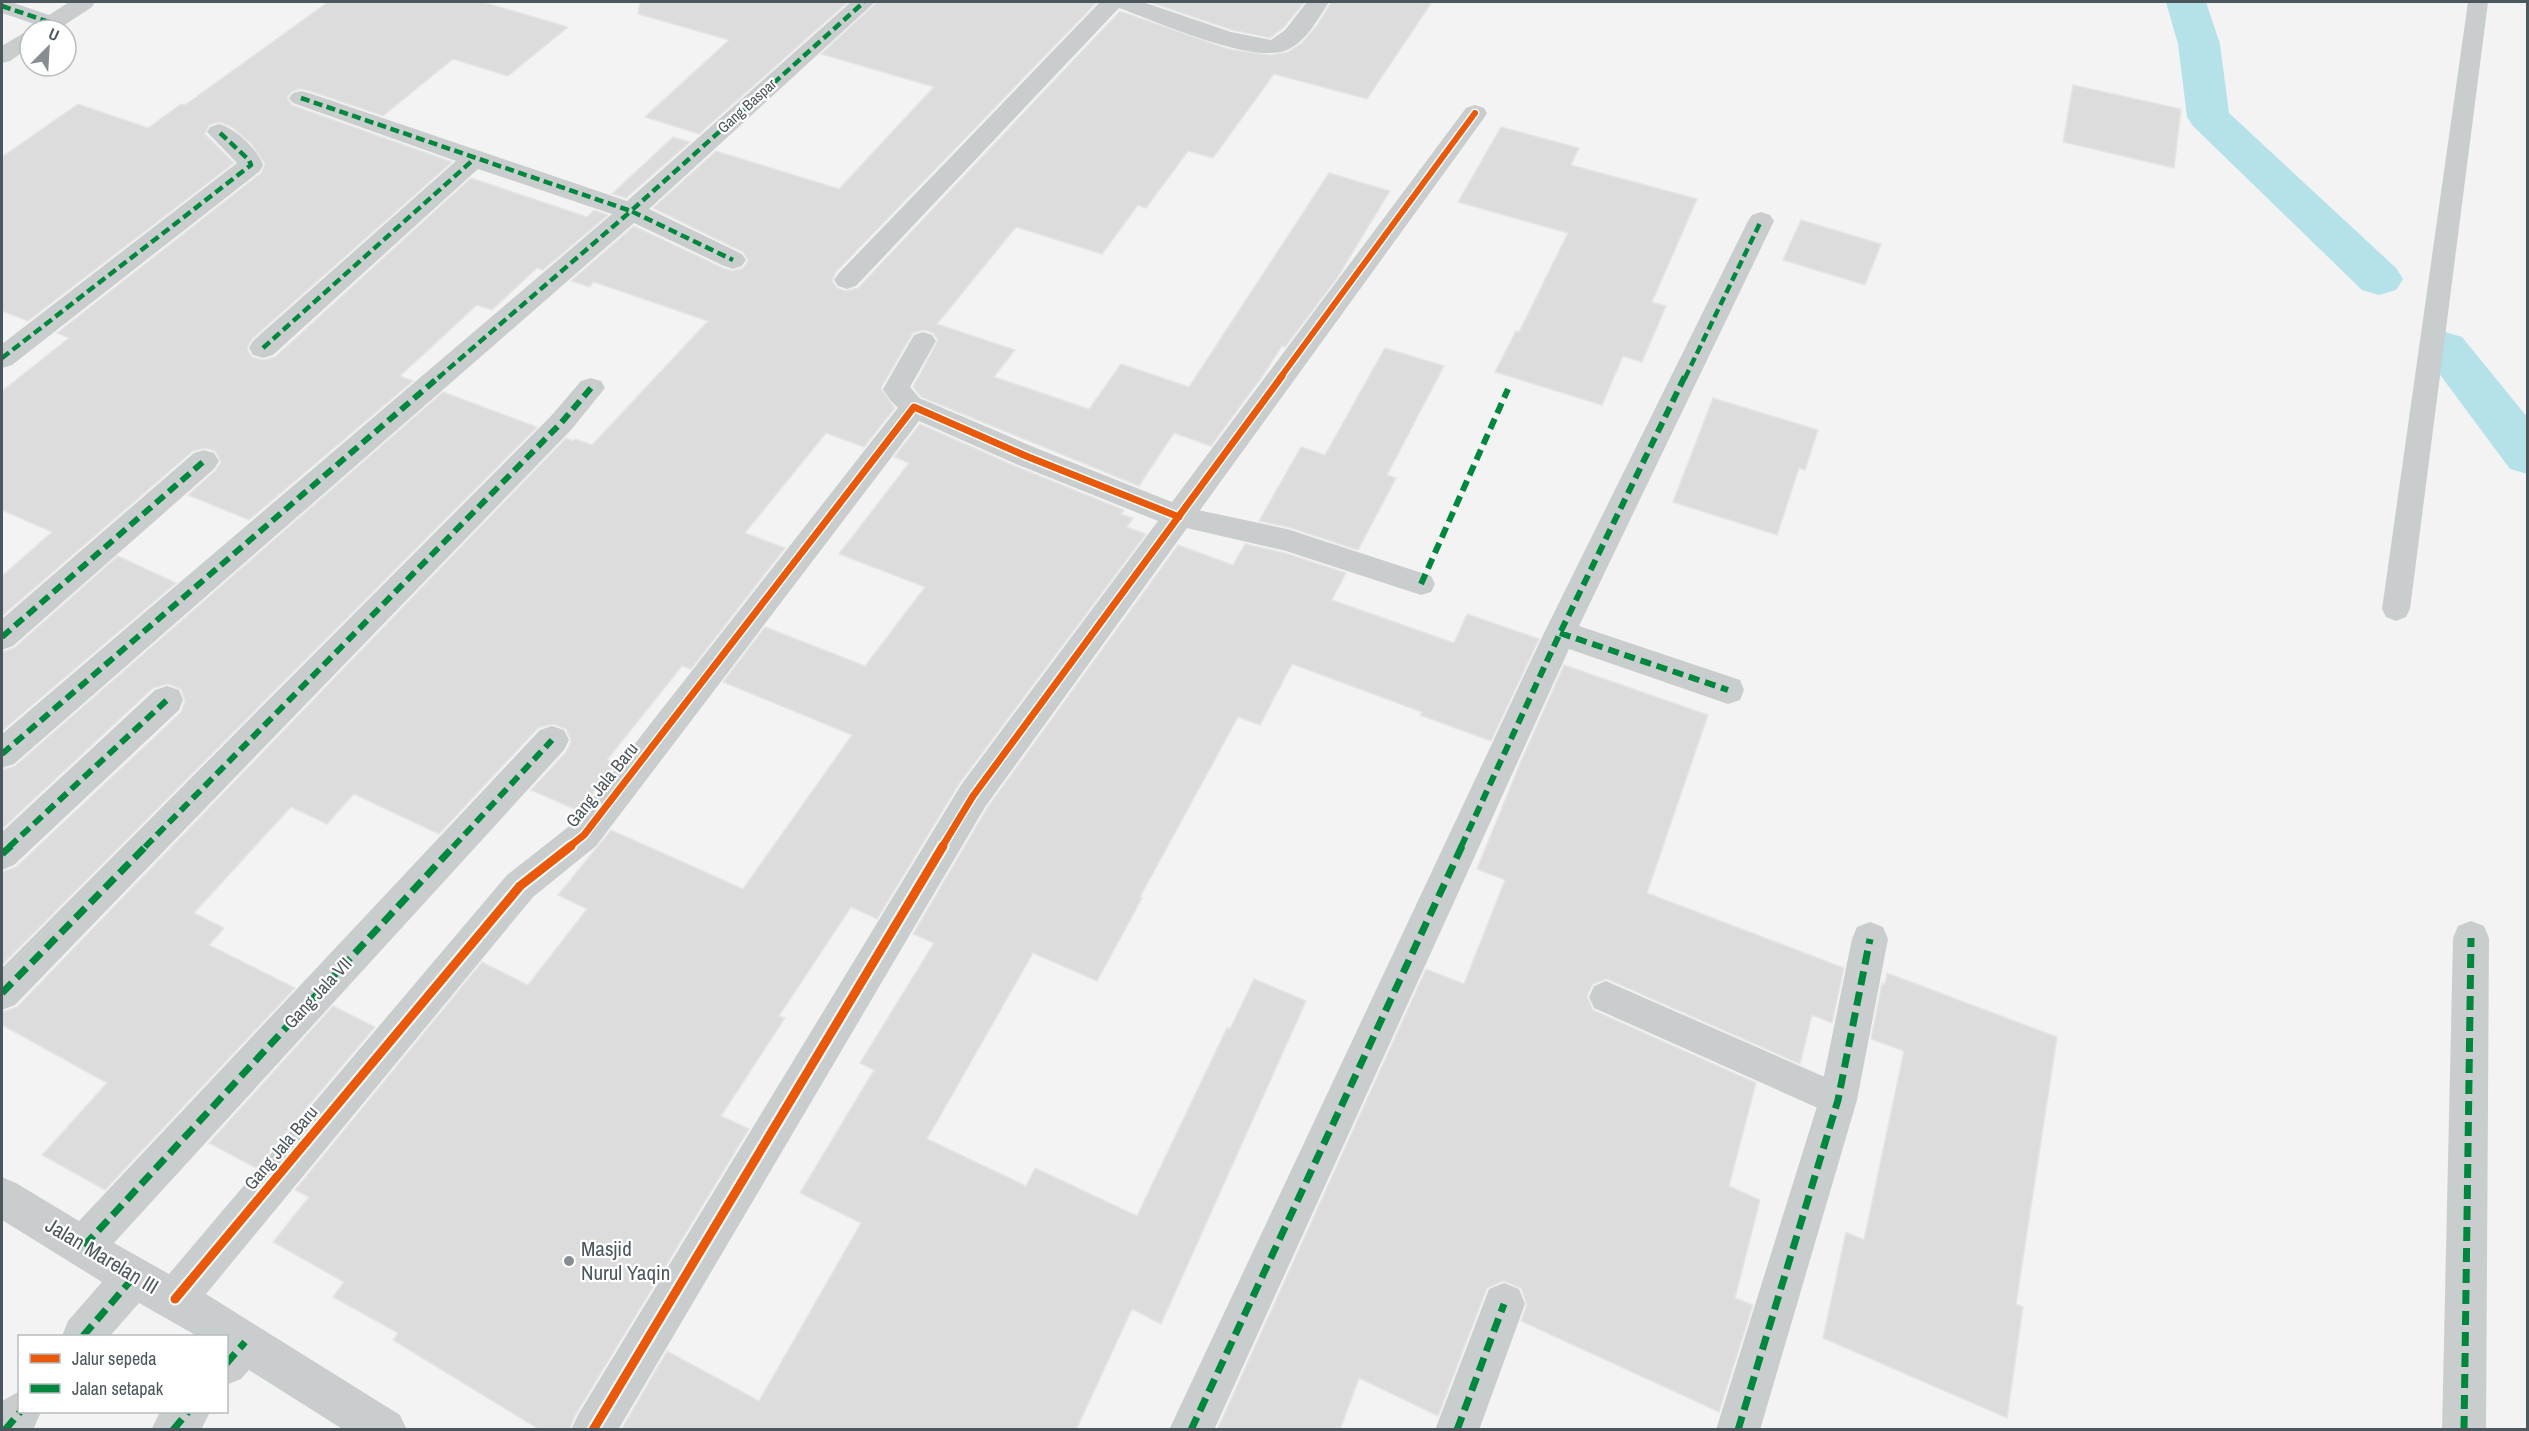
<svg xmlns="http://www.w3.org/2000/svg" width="2529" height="1431" font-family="'Archivo Narrow',sans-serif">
  <rect width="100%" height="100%" fill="#f3f3f3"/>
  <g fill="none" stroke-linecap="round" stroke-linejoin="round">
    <path fill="#b4e2e8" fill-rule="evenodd" d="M 2166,2 L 2206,2 L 2220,44 L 2229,113 L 2396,268 L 2403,279 L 2396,290 L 2379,295 L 2362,290 L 2193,126 L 2187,117 L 2178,44 Z
      M 2445,332 L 2462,337 L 2528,418 L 2528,474 L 2510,469 L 2421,349 L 2428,337 Z"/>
  </g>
  <path fill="#dcdcdd" stroke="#e5e5e5" stroke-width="1.5" d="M 328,2 L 483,2 L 568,27 L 508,76 L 453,59 L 383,116 L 310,91 L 300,89 L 291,92 L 287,98 L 292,105 L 452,162 L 252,339 L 247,349 L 252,357 L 264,360 L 275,357 L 471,178 L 587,217 L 594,210 L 608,215 L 543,270 L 537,268 L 492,310 L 477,305 L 400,376 L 413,381 L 249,520 L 188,495 L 215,471 L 221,462 L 215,451 L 205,448 L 193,451 L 2,616 L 2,576 L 52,532 L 2,510 L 2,391 L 69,338 L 57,333 L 261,173 L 265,164 L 252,145 L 233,128 L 220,122 L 209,125 L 205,134 L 234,163 L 28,321 L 2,311 L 2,157 L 78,104 L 148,128 L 181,104 L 185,105 Z
    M 640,2 L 848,2 L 699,134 L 645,117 L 729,40 L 638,14 Z
    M 877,2 L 1097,2 L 836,272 L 832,281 L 837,288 L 846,291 L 858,288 L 1120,11 L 1228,49 L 1271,55 L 1288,52 L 1302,43 L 1318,24 L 1331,2 L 1432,2 L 1367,99 L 1274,74 L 1213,158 L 1188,151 L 1146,208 L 1138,205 L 1102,254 L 1016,227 L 937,324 L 1015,350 L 994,377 L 1089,409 L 1121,364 L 1189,387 L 1329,173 L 1390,191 L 1337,278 L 1285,347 L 1282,346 L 1264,374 L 1211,446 L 1174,433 L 1139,486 L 921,397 L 913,387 L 938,340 L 933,333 L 924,330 L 913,333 L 881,388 L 895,408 L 864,447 L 826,433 L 745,533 L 785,548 L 691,669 L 682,666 L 607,760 L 616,764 L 579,811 L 531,790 L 566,752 L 571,741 L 566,729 L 553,724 L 538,728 L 439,834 L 354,794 L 327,824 L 291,807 L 194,913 L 224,928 L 209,945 L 295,988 L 105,1190 L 42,1155 L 107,1083 L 2,1025 L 2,1012 L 17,1007 L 566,438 L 573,441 L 575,439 L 592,445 L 708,321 L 594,282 L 589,287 L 571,281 L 634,226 L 723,268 L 732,271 L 743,268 L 748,261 L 743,252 L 653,208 L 716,151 L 839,189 L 934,87 L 821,54 Z
    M 1149,2 L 1305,2 L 1283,28 L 1270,38 L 1232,30 Z
    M 2073,85 L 2181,109 L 2174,168 L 2063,142 Z
    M 1501,127 L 1579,148 L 1571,165 L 1697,199 L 1652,302 L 1666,306 L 1642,362 L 1623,356 L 1602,405 L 1495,372 L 1516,331 L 1519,332 L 1568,233 L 1458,202 Z
    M 673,137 L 690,142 L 626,198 L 612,194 Z
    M 1801,220 L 1881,244 L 1865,285 L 1783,260 Z
    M 1385,348 L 1444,366 L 1387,475 L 1396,478 L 1358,550 L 1288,527 L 1259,521 L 1301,447 L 1325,455 Z
    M 443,392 L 537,427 L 2,965 L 2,872 L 16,867 L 181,712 L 185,701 L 181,689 L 168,684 L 153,688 L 2,829 L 2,770 L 15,766 Z
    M 1713,398 L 1818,430 L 1805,470 L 1799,468 L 1777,535 L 1673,502 Z
    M 920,424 L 1015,466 L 1124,510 L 1121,514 L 1133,518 L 1127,527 L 1146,534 L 959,784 L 877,919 L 851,907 L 779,1016 L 785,1018 L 721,1116 L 749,1129 L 576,1414 L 569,1430 L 540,1430 L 393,1340 L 398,1333 L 333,1297 L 344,1282 L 273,1242 L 309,1197 L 295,1190 L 482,962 L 528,985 L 587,909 L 558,895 L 611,830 L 743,889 L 852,735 L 723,682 L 765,627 L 865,666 L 925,587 L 839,554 L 909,463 L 894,457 Z
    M 1245,544 L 1285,553 L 1346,573 L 1332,600 L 1454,643 L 1467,614 L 1539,639 L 1491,741 L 1420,715 L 1422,712 L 1292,664 L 1260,725 L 1238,717 L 1140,897 L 1142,898 L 1097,981 L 1033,953 L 927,1139 L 1026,1186 L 1035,1168 L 1137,1216 L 1227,1028 L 1230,1029 L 1254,979 L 1306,1001 L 1161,1324 L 1132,1309 L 1076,1430 L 621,1430 L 667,1351 L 759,1401 L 861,1223 L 800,1193 L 874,1070 L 860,1063 L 934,943 L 913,934 L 987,808 L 1178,545 L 1233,565 Z
    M 118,556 L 176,583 L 2,731 L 2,652 L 14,648 Z
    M 1564,665 L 1708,715 L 1647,893 L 1844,968 L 1832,1023 L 1812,1015 L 1800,1064 L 1607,979 L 1593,984 L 1587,996 L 1593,1010 L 1756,1083 L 1729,1186 L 1760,1200 L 1735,1298 L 1753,1305 L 1719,1412 L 1521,1321 L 1527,1305 L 1521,1288 L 1503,1281 L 1487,1288 L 1438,1416 L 1359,1378 L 1340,1430 L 1217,1430 L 1426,969 L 1464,984 L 1505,880 L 1477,869 L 1521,761 Z
    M 1887,973 L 2057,1037 L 2016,1304 L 2023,1307 L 2007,1418 L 1823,1338 L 1846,1232 L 1864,1240 L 1904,1051 L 1871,1039 L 1882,983 L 1885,984 Z
    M 333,1006 L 375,1027 L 256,1168 L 209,1143 Z"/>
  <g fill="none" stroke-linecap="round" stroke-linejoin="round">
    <path fill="#cacdce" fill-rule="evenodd" d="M 2468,2 L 2488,2 L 2410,609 L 2406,617 L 2396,621 L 2386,617 L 2382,609 Z
      M 923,332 L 932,335 L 936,341 L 910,387 L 927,407 L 923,414 C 905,419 892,404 883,389 L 914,335 Z
      M 1179,506 L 1287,529 L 1431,576 L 1435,584 L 1431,592 L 1421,595 L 1286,551 L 1169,524 L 1165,517 L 1169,510 Z
      M 1606,981 L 1850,1088 L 1856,1100 L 1850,1112 L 1838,1117 L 1594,1008 L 1589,997 L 1594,986 Z"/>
    <path fill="#cacdce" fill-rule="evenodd" d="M 2,2 L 11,2 L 49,15 L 69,2 L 95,2 L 92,7 L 57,30 L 30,30 L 30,47 L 10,61 L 2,63 L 2,46 C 12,39 27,33 34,24 L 2,13 Z
      M 851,2 L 875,2 L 649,209 L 742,254 L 746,260 L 742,266 L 733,269 L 724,266 L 634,223 L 14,764 L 2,768 L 2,734 L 612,214 L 478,169 L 273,355 L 263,358 L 253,355 L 249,348 L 253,341 L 456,161 L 293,103 L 289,98 L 293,93 L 301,91 L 309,93 L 627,201 Z
      M 1100,2 L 1143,2 L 1231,32 L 1271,40 L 1285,30 L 1307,2 L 1329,2 C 1318,19 1306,42 1287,50 C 1252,65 1156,21 1119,8 L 856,286 L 847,289 L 838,286 L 834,280 L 838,274 Z
      M 1475,105 L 1484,108 L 1487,113 L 1484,118 L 985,807 L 618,1430 L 571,1430 L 578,1415 L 961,785 L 1158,521 L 1016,464 L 919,421 L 596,846 L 533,897 L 206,1294 L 400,1415 L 407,1430 L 344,1430 L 249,1370 L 241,1379 L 226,1385 L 226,1336 L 197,1336 L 139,1303 L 110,1336 L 62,1336 L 68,1321 L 102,1282 L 2,1220 L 2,1177 L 16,1183 L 79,1221 L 540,730 L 552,726 L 564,730 L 569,740 L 564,750 L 114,1243 L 169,1274 L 507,875 L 572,824 L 904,400 L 914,397 L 924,400 L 1036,448 L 1172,502 L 1466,108 Z
      M 219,124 C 235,128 257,149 263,165 L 260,171 L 12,365 L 2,368 L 2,344 L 237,163 L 207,132 L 210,127 Z
      M 1761,212 L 1770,215 L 1774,221 L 1579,626 L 1740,680 L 1744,690 L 1740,700 L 1728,704 L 1569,649 L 1214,1430 L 1169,1430 L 1544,633 L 1748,221 L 1752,215 Z
      M 591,378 L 601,381 L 605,388 L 571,430 L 15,1005 L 2,1010 L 2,968 L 551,416 L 581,381 Z
      M 204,450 L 214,453 L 219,461 L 214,469 L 13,646 L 2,650 L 2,619 L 194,453 Z
      M 167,686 L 179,690 L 183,700 L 179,710 L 14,865 L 2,870 L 2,832 L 155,690 Z
      M 2471,921 L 2484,926 L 2489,938 L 2486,1430 L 2442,1430 L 2453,938 L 2458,926 Z
      M 1870,922 L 1883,927 L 1888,939 L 1857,1100 L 1760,1430 L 1716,1430 L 1819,1100 L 1852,939 L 1857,927 Z
      M 1504,1283 L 1519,1289 L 1525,1304 L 1479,1430 L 1435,1430 L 1489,1289 Z
      M 20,1391 L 20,1412 L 41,1412 L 33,1430 L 2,1430 L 2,1401 Z
      M 160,1412 L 210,1412 L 201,1430 L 151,1430 Z"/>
    <path stroke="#00873e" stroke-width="4.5" stroke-dasharray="9 4.5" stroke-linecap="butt" d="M 2,6 L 52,23
      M 301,98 L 631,211 L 864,2
      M 263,348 L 474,159
      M 2,358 L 251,165 L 249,160 L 219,132
      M 438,378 L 631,211 L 733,260
      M 1685,378 L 1761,221"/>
    <path stroke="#00873e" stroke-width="6" stroke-dasharray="11 6" stroke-linecap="butt" d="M 1421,584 L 1508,389
      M 1560,633 L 1728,690
      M 2,637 L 204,461
      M 2,754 L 440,376
      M 9,847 L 167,700
      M 145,847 L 561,423 L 591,388
      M 453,847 L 552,740
      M 1461,847 L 1560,633 L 1685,376"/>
    <path stroke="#00873e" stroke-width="7" stroke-dasharray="14 7" stroke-linecap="butt" d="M 2,854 L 11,846
      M 2,993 L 146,846
      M 84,1246 L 454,846
      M 83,1336 L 133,1278
      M 226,1364 L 245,1342
      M 5,1430 L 20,1412
      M 173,1430 L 188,1412
      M 1191,1430 L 1462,846
      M 1457,1430 L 1504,1304
      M 1738,1430 L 1838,1100 L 1870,939
      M 2464,1430 L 2471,938"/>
    <g stroke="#fff" stroke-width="9">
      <path id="cycleway-far2" d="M 1280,378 L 1475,113"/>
    </g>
    <g stroke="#fff" stroke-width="10">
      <path id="cycleway-far1" d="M 569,847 L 584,835 L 914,407 L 1026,456 L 1179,517
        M 942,847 L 973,796 L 1282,376"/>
    </g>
    <g stroke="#fff" stroke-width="13">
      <path id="cycleway" d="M 175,1299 L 520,886 L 571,846
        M 593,1430 L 943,846"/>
    </g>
    <use href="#cycleway-far2" stroke="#e8590c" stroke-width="6"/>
    <use href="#cycleway-far1" stroke="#e8590c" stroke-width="7"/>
    <use href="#cycleway" stroke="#e8590c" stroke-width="9"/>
  </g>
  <circle fill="#868e92" stroke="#fff" stroke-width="2" cx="569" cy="1261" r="6"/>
  <g text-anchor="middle" stroke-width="4.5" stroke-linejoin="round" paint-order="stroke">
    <g font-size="15" fill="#4c575d" stroke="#fff">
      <text transform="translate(747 106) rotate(-42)" y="5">Gang Baspar</text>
    </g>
    <g font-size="18" fill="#4c575d" stroke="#fff">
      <text transform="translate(602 785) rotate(-51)" y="6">Gang Jala Baru</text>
      <text transform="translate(318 993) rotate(-47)" y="6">Gang Jala VII</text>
      <text transform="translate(281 1148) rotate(-50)" y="6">Gang Jala Baru</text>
    </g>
    <g font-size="21" fill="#4c575d" stroke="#fff" text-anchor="start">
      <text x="581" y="1256">Masjid<tspan x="581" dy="24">Nurul Yaqin</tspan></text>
    </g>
    <g font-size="21" fill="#4c575d" stroke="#fff">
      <text transform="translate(102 1256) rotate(31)" y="7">Jalan Marelan III</text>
    </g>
  </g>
  <rect width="2529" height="1431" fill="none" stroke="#4c575d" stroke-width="6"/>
  <rect x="18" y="1335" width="210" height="78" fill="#ffffff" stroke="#b7bcbe" stroke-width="1.5"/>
  <rect x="30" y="1354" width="30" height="9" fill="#e8590c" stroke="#b7bcbe" stroke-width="1.5"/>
  <text x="72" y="1365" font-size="18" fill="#4c575d">Jalur sepeda</text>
  <rect x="30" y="1384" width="30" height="9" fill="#00873e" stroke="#b7bcbe" stroke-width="1.5"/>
  <text x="72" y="1395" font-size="18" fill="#4c575d">Jalan setapak</text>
  <g transform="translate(48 48) rotate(24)"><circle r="28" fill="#ffffff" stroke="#b7bcbe" stroke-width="1.5"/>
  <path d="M0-4.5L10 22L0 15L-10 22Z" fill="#868e92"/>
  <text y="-9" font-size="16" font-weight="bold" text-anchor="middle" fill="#4c575d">U</text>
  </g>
</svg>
